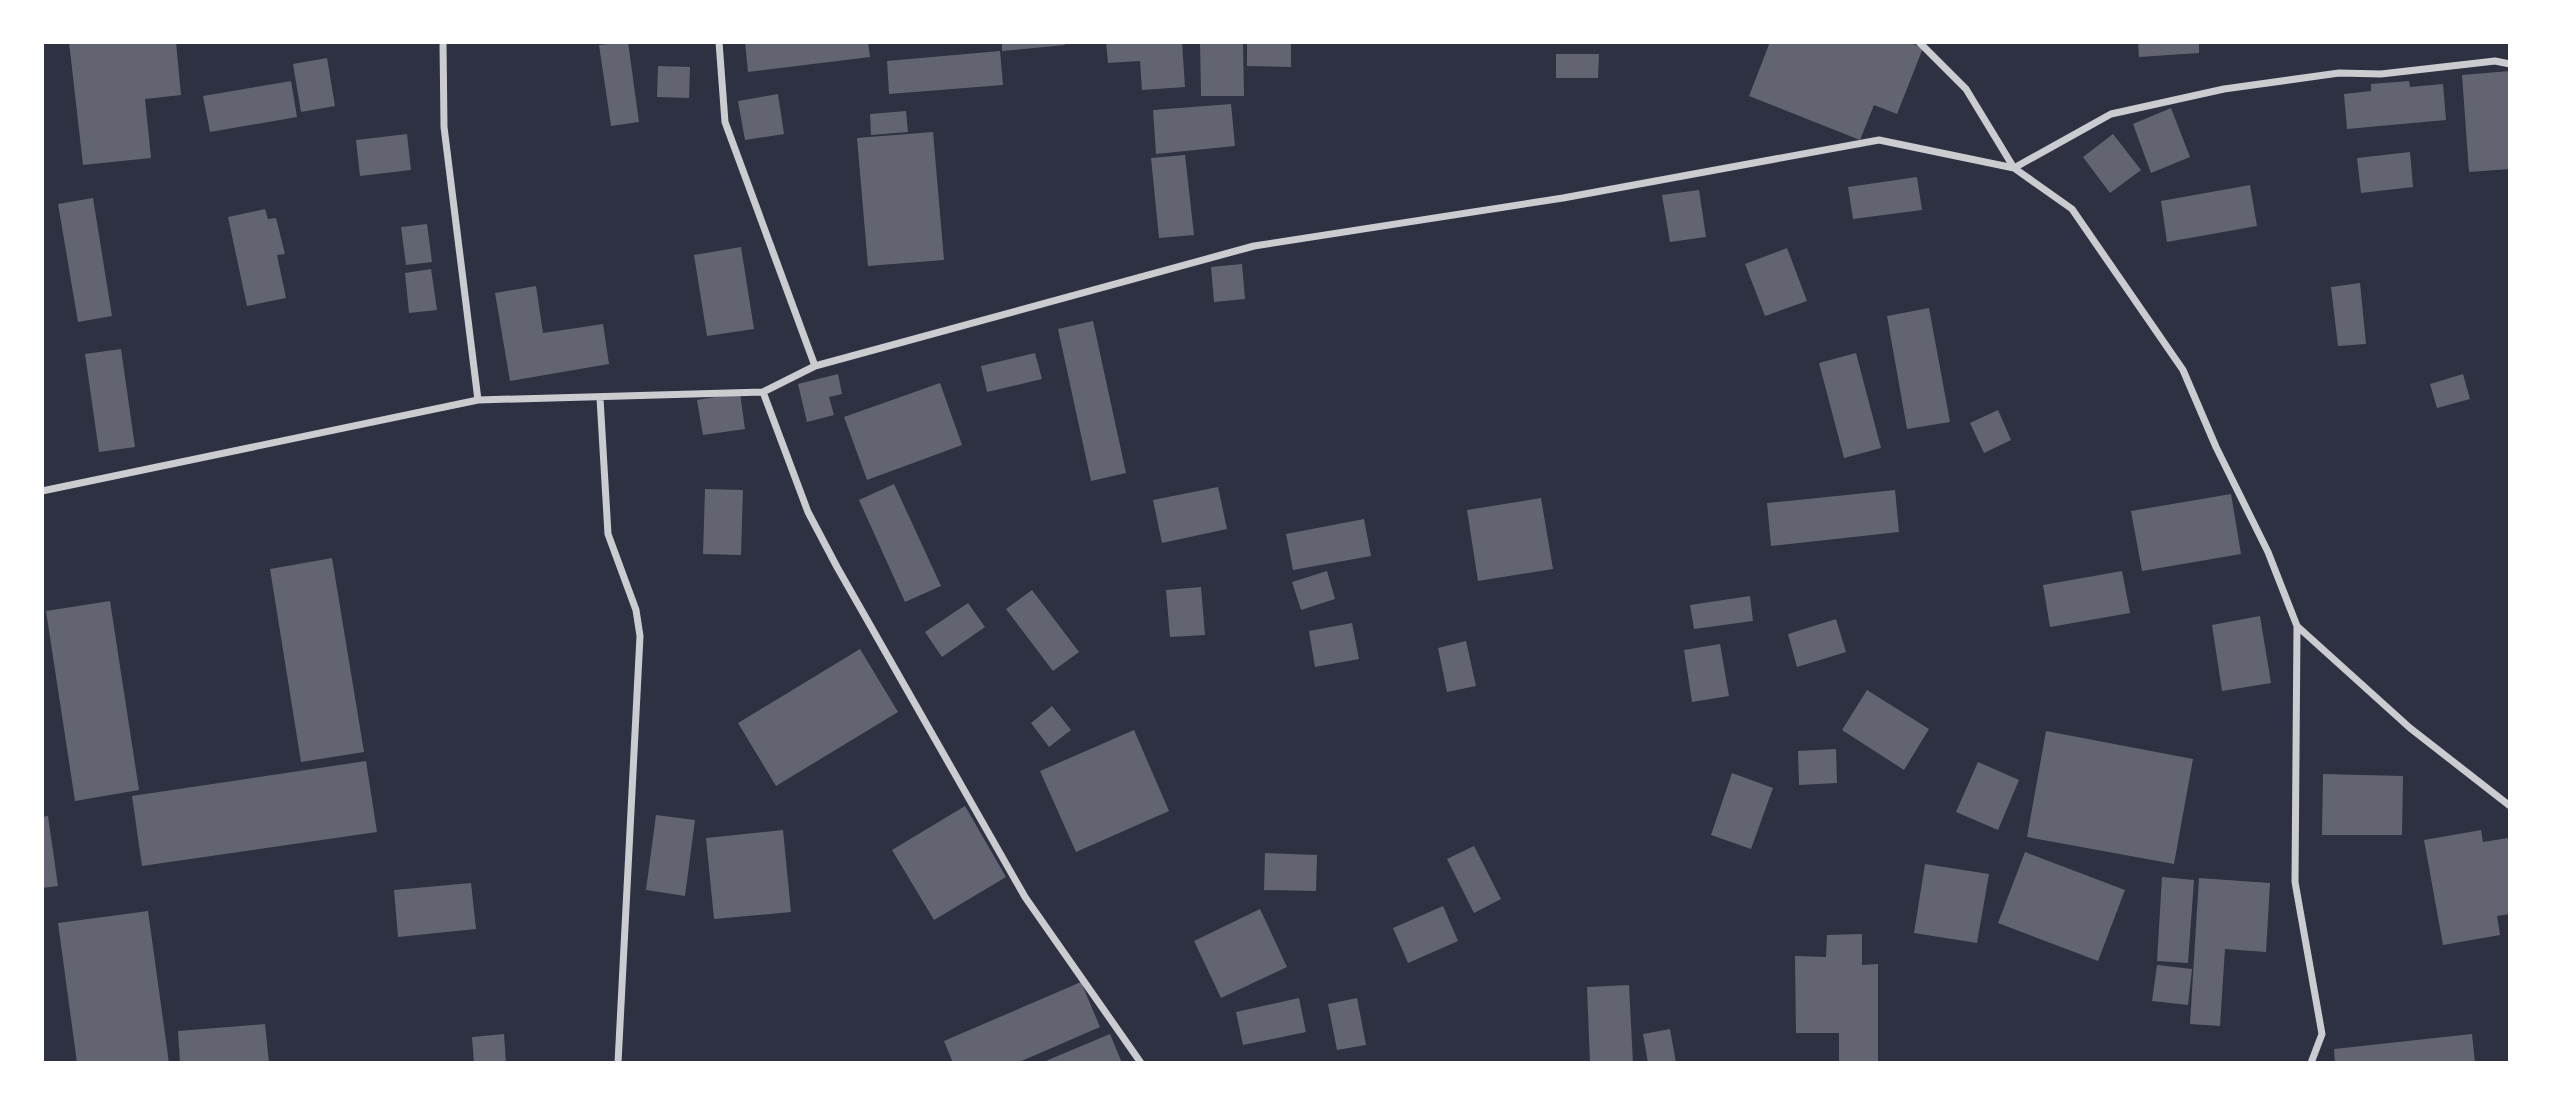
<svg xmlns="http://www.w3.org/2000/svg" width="2552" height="1105" font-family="'Work Sans',sans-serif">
  <rect width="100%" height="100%" fill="#2d3142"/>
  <path fill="#626471" d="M 69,42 L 176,42 L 181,95 L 145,99 L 151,158 L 83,165 Z
    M 628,42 L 639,122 L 611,126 L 599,45 Z
    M 745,42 L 868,42 L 870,57 L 748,72 Z
    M 1002,42 L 1065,42 L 1065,45 L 1002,51 Z
    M 1106,42 L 1182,42 L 1185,87 L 1142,90 L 1140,61 L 1108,63 Z
    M 1200,42 L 1243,42 L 1244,96 L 1201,96 Z
    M 1247,42 L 1291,42 L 1291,67 L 1247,66 Z
    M 1770,42 L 1908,42 L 1923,48 L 1897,114 L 1874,105 L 1860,140 L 1749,96 Z
    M 2138,42 L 2199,42 L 2199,53 L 2139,57 Z
    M 1000,51 L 1003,85 L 889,94 L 887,61 Z
    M 1556,54 L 1599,54 L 1598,78 L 1556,78 Z
    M 327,58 L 335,106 L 301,112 L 293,64 Z
    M 658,66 L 690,67 L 689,98 L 657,97 Z
    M 2510,71 L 2510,169 L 2469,172 L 2462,75 Z
    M 291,81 L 297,117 L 210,132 L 203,96 Z
    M 2409,81 L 2410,87 L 2443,84 L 2446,120 L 2347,129 L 2344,94 L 2371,91 L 2371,84 Z
    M 778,94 L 784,134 L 745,140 L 738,101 Z
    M 1231,104 L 1235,146 L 1156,154 L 1153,110 Z
    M 2171,108 L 2190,157 L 2151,173 L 2133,124 Z
    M 906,111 L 908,132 L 871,135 L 870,114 Z
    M 933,132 L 944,260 L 868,266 L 857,138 Z
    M 407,134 L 411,170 L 360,176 L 356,140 Z
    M 2113,134 L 2141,170 L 2110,193 L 2083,157 Z
    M 2410,152 L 2413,187 L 2361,193 L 2357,158 Z
    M 1185,155 L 1194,235 L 1159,238 L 1151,158 Z
    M 1917,177 L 1922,210 L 1853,219 L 1848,187 Z
    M 2250,185 L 2257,226 L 2167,242 L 2161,201 Z
    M 1699,190 L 1706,237 L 1670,242 L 1662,195 Z
    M 93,198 L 112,316 L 78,322 L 58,204 Z
    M 265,209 L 268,219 L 276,218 L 285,254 L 277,255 L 286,298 L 247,306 L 228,217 Z
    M 427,224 L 432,262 L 406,265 L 401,227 Z
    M 741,247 L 754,329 L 707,336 L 694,255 Z
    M 1787,248 L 1807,301 L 1765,316 L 1745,264 Z
    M 1242,264 L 1245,299 L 1214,302 L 1211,267 Z
    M 431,269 L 437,310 L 409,313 L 405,273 Z
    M 2360,283 L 2366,344 L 2338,346 L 2331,287 Z
    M 536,286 L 543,333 L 603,324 L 609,364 L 510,381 L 495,293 Z
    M 1929,308 L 1950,422 L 1907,429 L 1887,316 Z
    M 1093,321 L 1126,473 L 1091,481 L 1058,329 Z
    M 121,349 L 135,447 L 99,452 L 85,354 Z
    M 1035,353 L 1042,379 L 987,392 L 981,366 Z
    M 1856,353 L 1881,448 L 1844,458 L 1819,363 Z
    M 838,374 L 842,394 L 829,397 L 834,415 L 807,422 L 798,384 Z
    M 2463,374 L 2470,399 L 2437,408 L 2430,384 Z
    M 940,383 L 962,445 L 867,480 L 844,417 Z
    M 740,393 L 745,429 L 703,435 L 697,400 Z
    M 1998,410 L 2011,440 L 1984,453 L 1970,423 Z
    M 894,484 L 941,586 L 905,602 L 859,500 Z
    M 1218,487 L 1227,529 L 1162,543 L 1153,500 Z
    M 705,489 L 743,490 L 741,555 L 703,554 Z
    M 1895,490 L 1899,532 L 1771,546 L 1767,503 Z
    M 2231,494 L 2241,554 L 2142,571 L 2131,511 Z
    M 1541,498 L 1553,569 L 1478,581 L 1467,510 Z
    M 1364,519 L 1371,556 L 1293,570 L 1286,534 Z
    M 332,558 L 364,752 L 301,762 L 270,569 Z
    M 1327,571 L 1335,599 L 1301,610 L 1292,582 Z
    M 2122,571 L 2130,613 L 2050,627 L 2043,585 Z
    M 1201,587 L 1205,635 L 1170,637 L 1166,590 Z
    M 1032,590 L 1079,652 L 1053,671 L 1006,609 Z
    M 1750,596 L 1753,621 L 1694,629 L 1690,605 Z
    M 110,601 L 139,790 L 75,801 L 46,611 Z
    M 968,603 L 985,627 L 942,657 L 925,632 Z
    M 2260,616 L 2271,683 L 2222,691 L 2212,625 Z
    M 1836,619 L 1846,652 L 1797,667 L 1788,634 Z
    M 1352,623 L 1359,659 L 1315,667 L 1309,631 Z
    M 1466,641 L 1476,686 L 1447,692 L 1438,648 Z
    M 1720,644 L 1729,696 L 1692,702 L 1684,650 Z
    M 860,649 L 898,712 L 776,786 L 738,723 Z
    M 1867,690 L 1929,729 L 1904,770 L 1842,730 Z
    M 1052,706 L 1071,730 L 1049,747 L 1031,723 Z
    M 1134,730 L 1169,811 L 1076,852 L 1040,771 Z
    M 2046,731 L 2193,759 L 2174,864 L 2027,837 Z
    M 1836,749 L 1837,783 L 1799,785 L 1798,751 Z
    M 366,761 L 377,832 L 142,866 L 132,796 Z
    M 1978,762 L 2019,780 L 1998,830 L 1956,812 Z
    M 1732,773 L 1773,788 L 1751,849 L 1711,835 Z
    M 2323,774 L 2403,776 L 2402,835 L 2322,835 Z
    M 965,806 L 1006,877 L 934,920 L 892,850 Z
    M 656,815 L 695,820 L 685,896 L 646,890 Z
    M 48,816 L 58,886 L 42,888 L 42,817 Z
    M 783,830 L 791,912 L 714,919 L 706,838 Z
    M 2481,830 L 2483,842 L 2508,838 L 2510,914 L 2497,916 L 2500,935 L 2443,945 L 2424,840 Z
    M 1474,846 L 1501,899 L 1474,913 L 1447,859 Z
    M 2025,852 L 2125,890 L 2098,961 L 1998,923 Z
    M 1265,853 L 1317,855 L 1316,891 L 1264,890 Z
    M 1925,864 L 1989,874 L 1977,943 L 1914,933 Z
    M 2162,877 L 2194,880 L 2188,963 L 2157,961 Z
    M 2199,878 L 2270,883 L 2266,952 L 2225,949 L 2220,1026 L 2190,1024 Z
    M 471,883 L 476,929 L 398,937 L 394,890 Z
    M 1443,906 L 1458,941 L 1408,963 L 1393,928 Z
    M 1260,909 L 1287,967 L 1221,998 L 1194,941 Z
    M 148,911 L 169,1063 L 77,1063 L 58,923 Z
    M 1862,934 L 1862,965 L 1878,964 L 1878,1061 L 1839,1061 L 1839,1033 L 1796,1033 L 1795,956 L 1826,957 L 1827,935 Z
    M 2157,965 L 2192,969 L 2188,1005 L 2152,1001 Z
    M 1081,982 L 1100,1027 L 1017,1063 L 953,1063 L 944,1041 Z
    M 1629,985 L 1633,1063 L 1590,1063 L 1587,987 Z
    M 1299,998 L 1306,1032 L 1243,1045 L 1236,1012 Z
    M 1357,998 L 1366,1045 L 1337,1050 L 1328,1004 Z
    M 265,1024 L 269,1063 L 180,1063 L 178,1031 Z
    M 1670,1029 L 1676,1063 L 1648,1063 L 1643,1034 Z
    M 504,1034 L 506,1063 L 474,1063 L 472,1037 Z
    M 1110,1034 L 1122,1063 L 1041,1063 Z
    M 2472,1034 L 2475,1063 L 2335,1063 L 2334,1049 Z"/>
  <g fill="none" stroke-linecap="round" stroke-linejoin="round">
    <path stroke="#caccd0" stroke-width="7" d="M 443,42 L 444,127 L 478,400
      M 719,42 L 725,122 L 815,366
      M 1919,42 L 1966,89 L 2014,168 L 2072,209 L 2183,370 L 2216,447 L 2268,552 L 2297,626 L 2410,728 L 2510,806
      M 763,392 L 808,512 L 837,567 L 1025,897 L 1141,1063
      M 600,398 L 608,534 L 636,610 L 640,636 L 618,1063
      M 42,491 L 478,400 L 763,392 L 815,366 L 1254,246 L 1563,198 L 1879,140 L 2014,168 L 2111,114 L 2224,89 L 2339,73 L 2381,74 L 2495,61 L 2510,64
      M 2297,626 L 2295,882 L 2322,1034 L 2311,1063"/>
  </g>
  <rect width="2552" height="1105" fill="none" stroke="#ffffff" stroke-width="88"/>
</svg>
